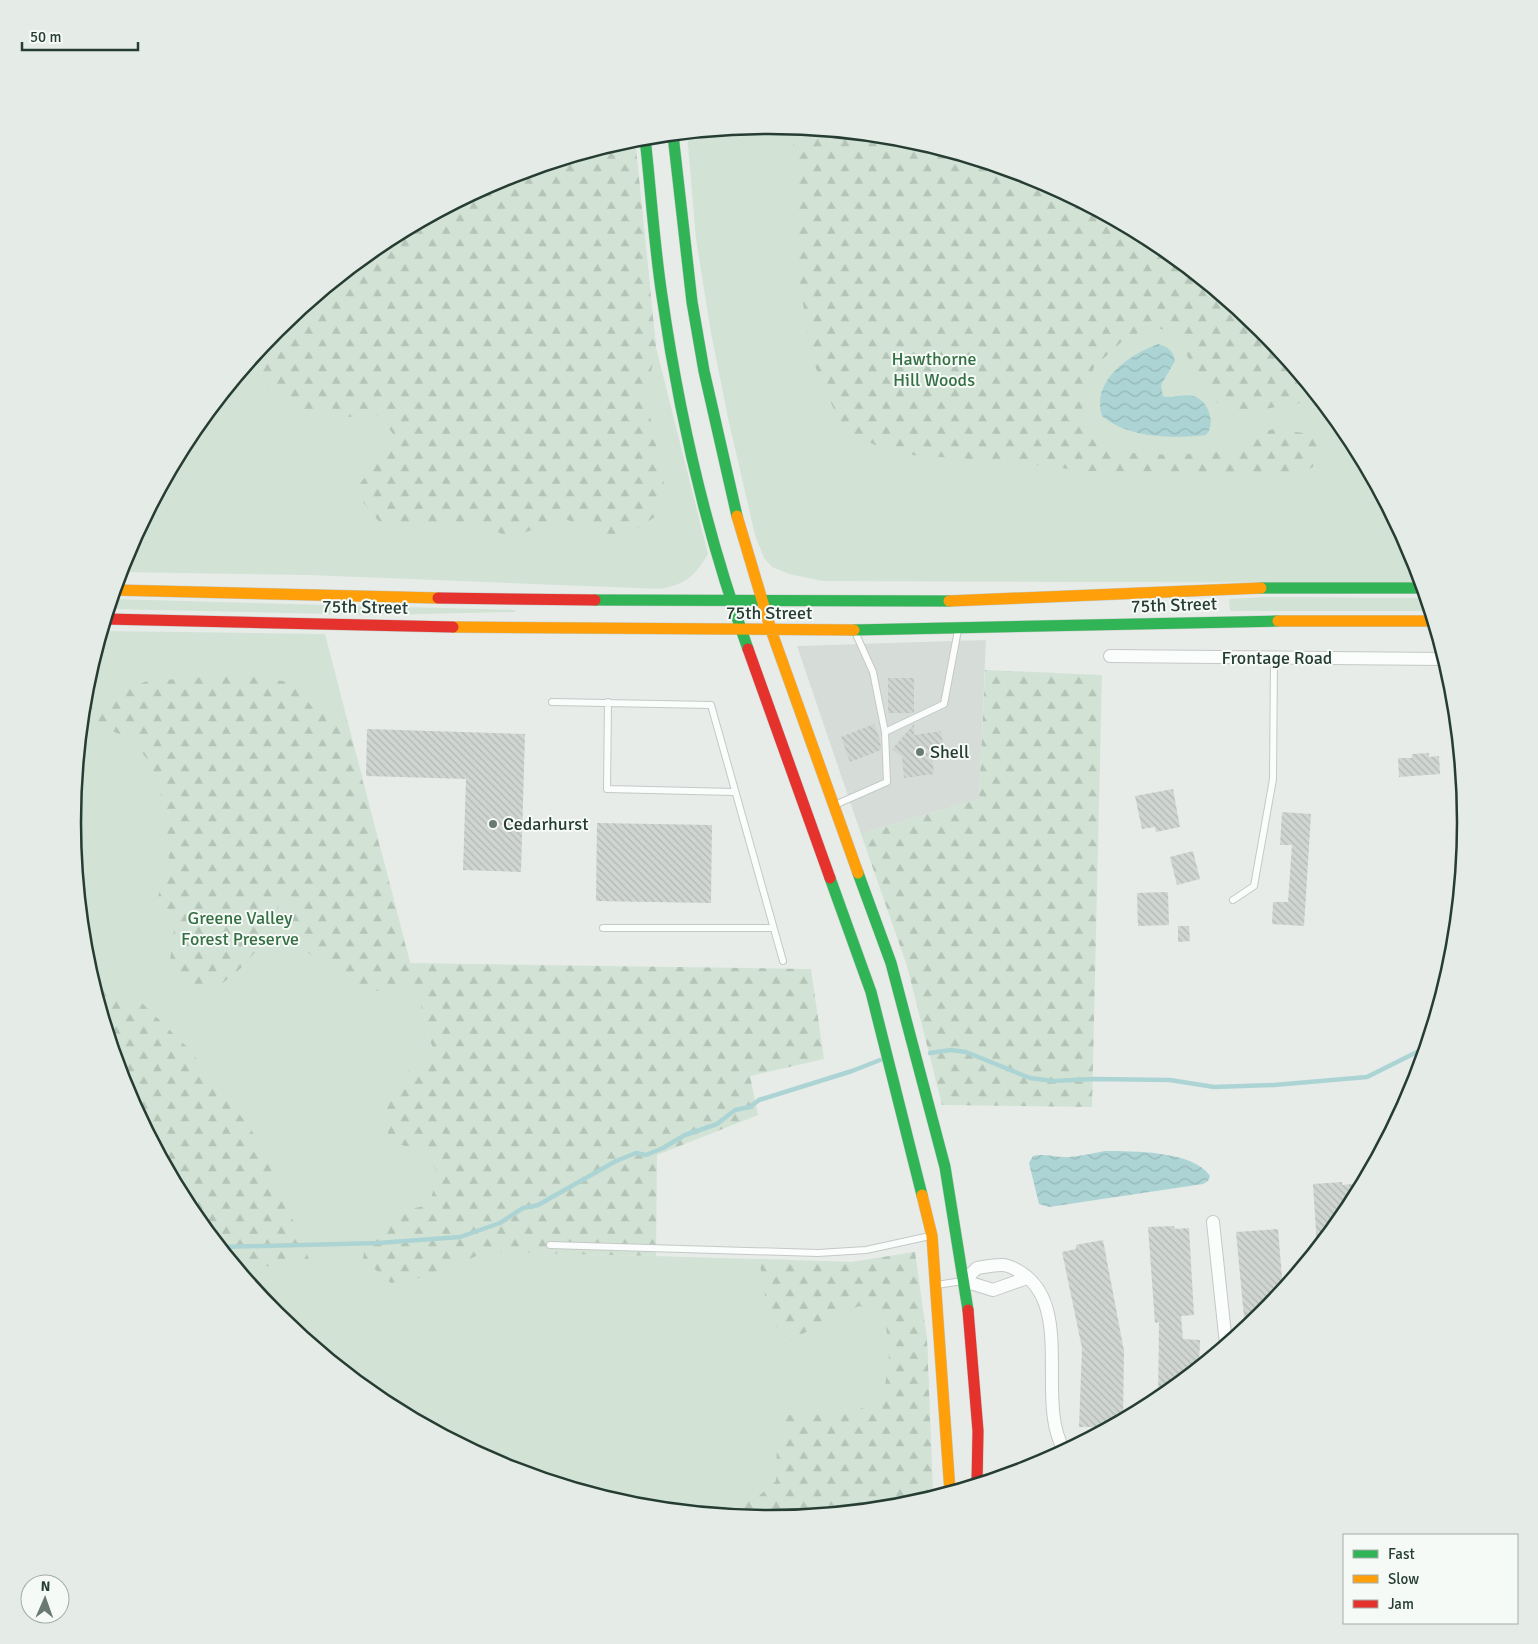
<svg xmlns="http://www.w3.org/2000/svg" width="1538" height="1644" font-family="Signika,sans-serif">
  <defs>
    <pattern id="forest-firs" width="22" height="20" patternUnits="userSpaceOnUse" patternTransform="scale(1.25)"><rect width="22" height="20" fill="#d2e3d5"/><path d="M5 1l3.5 6h-7zM16 11l3.5 6h-7z" fill="#b4c4b7"/></pattern>
    <pattern id="water-waves" width="16" height="10" patternUnits="userSpaceOnUse" patternTransform="scale(1.25)"><rect width="16" height="10" fill="#add4d4"/><path d="M0 5q4-4 8 0t8 0" fill="none" stroke="#95b7b7"/></pattern>
    <pattern id="building-back-hatch" width="6" height="6" patternUnits="userSpaceOnUse" patternTransform="scale(1.25)"><rect width="6" height="6" fill="#d0d5d2"/><path d="M-1 5l2 2M0 0l6 6M5-1l2 2" fill="none" stroke="#b2b8b5"/></pattern>
  </defs>
  <rect width="100%" height="100%" fill="#e7ece9"/>
  <path fill="#d6ddd9" d="M 986,640 L 979,799 L 861,834 L 797,646 Z"/>
  <path fill="#d2e3d5" d="M 769,126 L 905,139 L 1036,179 L 1156,243 L 1262,330 L 1348,435 L 1413,556 L 1421,583 L 823,581 L 789,574 L 772,567 L 764,558 L 755,535 L 728,418 L 711,333 L 696,239 L 687,134 Z
    M 635,139 L 656,347 L 708,554 C 695,576 686,584 661,589 L 309,575 L 120,572 L 126,555 L 190,435 L 277,329 L 382,243 Z
    M 1266,597 L 1425,598 L 1429,611 L 1230,611 L 1229,599 Z
    M 112,599 L 515,610 L 515,612 L 376,615 L 109,609 Z
    M 103,631 L 325,634 L 485,1251 L 852,1262 L 915,1252 L 927,1340 L 933,1497 L 905,1505 L 769,1518 L 633,1505 L 502,1465 L 382,1401 L 276,1314 L 190,1209 L 125,1088 L 86,958 L 73,822 L 86,686 Z"/>
  <path fill="url(#forest-firs)" d="M 791,128 L 905,139 L 1036,179 L 1156,243 L 1262,330 L 1321,402 C 1290,401 1260,414 1230,410 C 1205,406 1190,348 1170,333 C 1166,330 1160,329 1156,327 L 1127,337 L 1094,367 L 1079,421 L 1095,441 L 1132,453 L 1172,455 L 1226,451 L 1250,437 L 1273,429 L 1311,434 L 1324,448 L 1312,468 L 1288,473 L 1087,471 L 1000,461 L 911,455 L 875,445 L 842,428 L 811,357 L 798,270 L 799,189 Z
    M 635,139 L 656,347 L 646,396 L 666,494 L 658,515 L 619,540 L 565,519 L 511,537 L 469,522 L 380,523 L 354,491 L 396,438 L 379,415 L 347,417 L 301,410 L 260,385 L 250,362 L 282,341 L 290,318 L 382,243 L 503,178 Z
    M 985,670 L 1102,675 L 1092,1107 L 942,1105 L 907,966 L 861,834 L 979,799 Z
    M 238,675 L 290,682 L 319,714 L 345,714 L 410,963 L 811,969 L 824,1059 L 750,1076 L 758,1115 L 657,1155 L 656,1256 L 485,1252 L 431,1276 L 391,1283 L 363,1259 L 367,1234 L 396,1212 L 429,1205 L 438,1175 L 427,1152 L 391,1142 L 378,1105 L 401,1077 L 433,1050 L 416,987 L 365,992 L 331,971 L 296,943 L 282,895 L 269,937 L 240,969 L 215,989 L 188,990 L 170,961 L 174,930 L 158,897 L 169,860 L 166,812 L 151,764 L 131,739 L 83,719 L 86,689 L 103,700 L 147,681 Z
    M 95,987 L 142,1003 L 187,1047 L 230,1101 L 261,1144 L 309,1259 L 278,1268 L 237,1261 L 233,1262 L 190,1209 L 125,1088 Z
    M 915,1252 L 927,1340 L 933,1497 L 905,1505 L 769,1518 L 720,1514 L 727,1502 L 759,1496 L 776,1481 L 777,1442 L 787,1415 L 854,1413 L 884,1393 L 889,1359 L 885,1312 L 859,1306 L 790,1340 L 769,1320 L 759,1259 L 852,1262 Z"/>
  <path fill="url(#water-waves)" d="M 1158,344 C 1169,347 1173,351 1175,361 L 1161,385 L 1163,396 C 1173,399 1184,393 1194,396 C 1209,401 1216,424 1206,435 C 1173,439 1128,438 1102,416 C 1091,380 1129,355 1158,344 Z
    M 1105,1151 C 1133,1151 1194,1151 1210,1176 L 1208,1181 L 1203,1184 L 1049,1207 L 1039,1204 L 1029,1163 L 1033,1156 C 1044,1153 1057,1158 1069,1157 C 1081,1156 1093,1153 1105,1151 Z"/>
  <g fill="none" stroke-linecap="round" stroke-linejoin="round">
    <path stroke="#add4d4" stroke-width="4.5" d="M 930,1053 L 951,1050 L 966,1052 L 1030,1078 L 1053,1081 L 1094,1079 L 1170,1080 L 1214,1087 L 1274,1085 L 1367,1077 L 1425,1048
      M 221,1247 L 378,1243 L 460,1237 L 500,1223 L 523,1208 L 538,1205 L 616,1161 L 636,1153 L 646,1155 L 663,1148 L 685,1135 L 717,1124 L 735,1110 L 750,1107 L 759,1100 L 852,1071 L 880,1060"/>
  </g>
  <path fill="url(#building-back-hatch)" d="M 888,678 L 914,678 L 914,713 L 888,713 Z
    M 874,724 L 880,740 L 881,750 L 850,762 L 841,737 Z
    M 914,724 L 914,735 L 941,731 L 945,756 L 932,758 L 934,774 L 904,778 L 902,757 L 892,749 Z
    M 367,729 L 525,734 L 521,872 L 463,870 L 466,779 L 366,776 Z
    M 1429,753 L 1429,757 L 1439,756 L 1440,774 L 1399,777 L 1398,758 L 1412,758 L 1412,754 Z
    M 1173,789 L 1180,827 L 1156,832 L 1155,827 L 1142,829 L 1135,796 Z
    M 1282,812 L 1311,814 L 1304,926 L 1272,924 L 1273,902 L 1288,902 L 1292,845 L 1280,845 Z
    M 597,823 L 712,825 L 711,903 L 596,901 Z
    M 1193,851 L 1200,879 L 1177,885 L 1170,857 Z
    M 1168,892 L 1169,925 L 1138,926 L 1137,893 Z
    M 1178,926 L 1189,926 L 1190,941 L 1178,942 Z
    M 1342,1182 L 1342,1185 L 1353,1184 L 1354,1197 L 1348,1209 L 1317,1246 L 1313,1184 Z
    M 1174,1226 L 1175,1229 L 1189,1228 L 1194,1315 L 1181,1316 L 1183,1339 L 1200,1340 L 1199,1366 L 1158,1400 L 1159,1322 L 1155,1323 L 1148,1227 Z
    M 1278,1229 L 1283,1289 L 1261,1315 L 1245,1328 L 1236,1232 Z
    M 1103,1240 L 1124,1351 L 1123,1419 L 1108,1427 L 1079,1427 L 1082,1348 L 1062,1252 L 1076,1249 L 1076,1245 Z"/>
  <g fill="none" stroke-linecap="round" stroke-linejoin="round">
    <g stroke="#c4c9c6" stroke-width="8">
      <path id="lane" d="M 552,702 L 711,705 L 783,961
        M 608,702 L 607,789 L 735,792
        M 885,732 L 944,704 L 958,630
        M 837,804 L 887,782 L 885,732 L 873,672 L 855,632
        M 1233,900 L 1254,886 L 1273,779 L 1274,658
        M 603,928 L 773,928
        M 550,1245 L 818,1253 L 866,1250 L 930,1236
        M 937,1285 L 962,1281"/>
    </g>
    <g stroke="#c4c9c6" stroke-width="14">
      <path id="street" d="M 1110,656 L 1444,659
        M 1213,1222 L 1226,1344
        M 1027,1278 L 993,1290 L 964,1281 L 977,1268 C 986,1267 1000,1263 1008,1266 C 1081,1293 1033,1398 1064,1450"/>
    </g>
    <g stroke="#c4cac7" stroke-width="12">
      <path id="fast" d="M 673,135 L 692,302 L 704,371 L 737,516
        M 645,138 C 651,191 654,244 662,296 C 679,415 707,536 748,649
        M 1261,588 L 1422,588
        M 595,600 L 949,601
        M 854,630 L 1278,621
        M 858,873 L 891,963 L 945,1167 L 968,1310
        M 830,878 L 871,992 L 922,1195"/>
    </g>
    <g stroke="#c4cac7" stroke-width="12">
      <path id="slow" d="M 737,516 L 771,630 L 858,873
        M 115,590 L 438,598
        M 949,601 L 1261,588
        M 1278,621 L 1432,621
        M 453,627 L 854,630
        M 922,1195 L 932,1236 L 950,1492"/>
    </g>
    <g stroke="#c4cac7" stroke-width="12">
      <path id="jam" d="M 438,598 L 595,600
        M 106,619 L 453,627
        M 748,649 L 830,878
        M 968,1310 L 978,1431 L 977,1483"/>
    </g>
    <use href="#lane" stroke="#fbfcfc" stroke-width="6"/>
    <use href="#street" stroke="#fbfcfc" stroke-width="12"/>
    <use href="#fast" stroke="#30b455" stroke-width="11"/>
    <use href="#slow" stroke="#ff9f0a" stroke-width="11"/>
    <use href="#jam" stroke="#e5322d" stroke-width="11"/>
  </g>
  <g fill="#6a7a73" stroke="#f6faf7" stroke-width="2">
    <circle cx="920" cy="752" r="5"/>
    <circle cx="493" cy="824" r="5"/>
  </g>
  <g text-anchor="middle" stroke-width="4" stroke-linejoin="round" paint-order="stroke">
    <g font-size="18" fill="#357044" stroke="#f6faf7">
      <text x="934" y="365">Hawthorne<tspan x="934" dy="21">Hill Woods</tspan></text>
      <text x="240" y="924">Greene Valley<tspan x="240" dy="21">Forest Preserve</tspan></text>
    </g>
    <g font-size="18" fill="#263d34" stroke="#f6faf7">
      <text transform="translate(1174 605) rotate(-2)" y="6">75th Street</text>
      <text transform="translate(365 607) rotate(1)" y="6">75th Street</text>
      <text x="769" y="619">75th Street</text>
      <text x="1277" y="664">Frontage Road</text>
    </g>
    <g font-size="18" fill="#263d34" stroke="#f6faf7" text-anchor="start">
      <text x="930" y="758">Shell</text>
      <text x="503" y="830">Cedarhurst</text>
    </g>
  </g>
  <path d="M0 0H1538V1644H0ZM81 822a688 688 0 1 1 1376 0a688 688 0 1 1-1376 0Z" fill="#e5ebe7" fill-rule="evenodd"/>
  <path fill="none" stroke="#263d34" stroke-width="2.5" d="M81 822a688 688 0 1 1 1376 0a688 688 0 1 1-1376 0Z"/>
  <rect x="1343" y="1534" width="175" height="90" fill="#f6faf7" stroke="#a3aea9"/>
  <rect x="1353" y="1550" width="25" height="8" fill="#30b455" stroke="#a3aea9"/>
  <text x="1388" y="1559" font-size="15" fill="#263d34">Fast</text>
  <rect x="1353" y="1575" width="25" height="8" fill="#ff9f0a" stroke="#a3aea9"/>
  <text x="1388" y="1584" font-size="15" fill="#263d34">Slow</text>
  <rect x="1353" y="1600" width="25" height="8" fill="#e5322d" stroke="#a3aea9"/>
  <text x="1388" y="1609" font-size="15" fill="#263d34">Jam</text>
  <g transform="translate(45 1599) rotate(2)"><circle r="24" fill="#f6faf7" stroke="#a3aea9"/>
  <path d="M0-4L9 19L0 12L-9 19Z" fill="#6a7a73"/>
  <text y="-8" font-size="14" font-weight="bold" text-anchor="middle" fill="#263d34">N</text>
  </g>
  <path d="M22 42v8h116v-8" fill="none" stroke="#263d34" stroke-width="2.5"/>
  <text x="30" y="42" font-size="15" fill="#263d34" stroke="#f6faf7" stroke-width="4" paint-order="stroke">50 m</text>
</svg>
